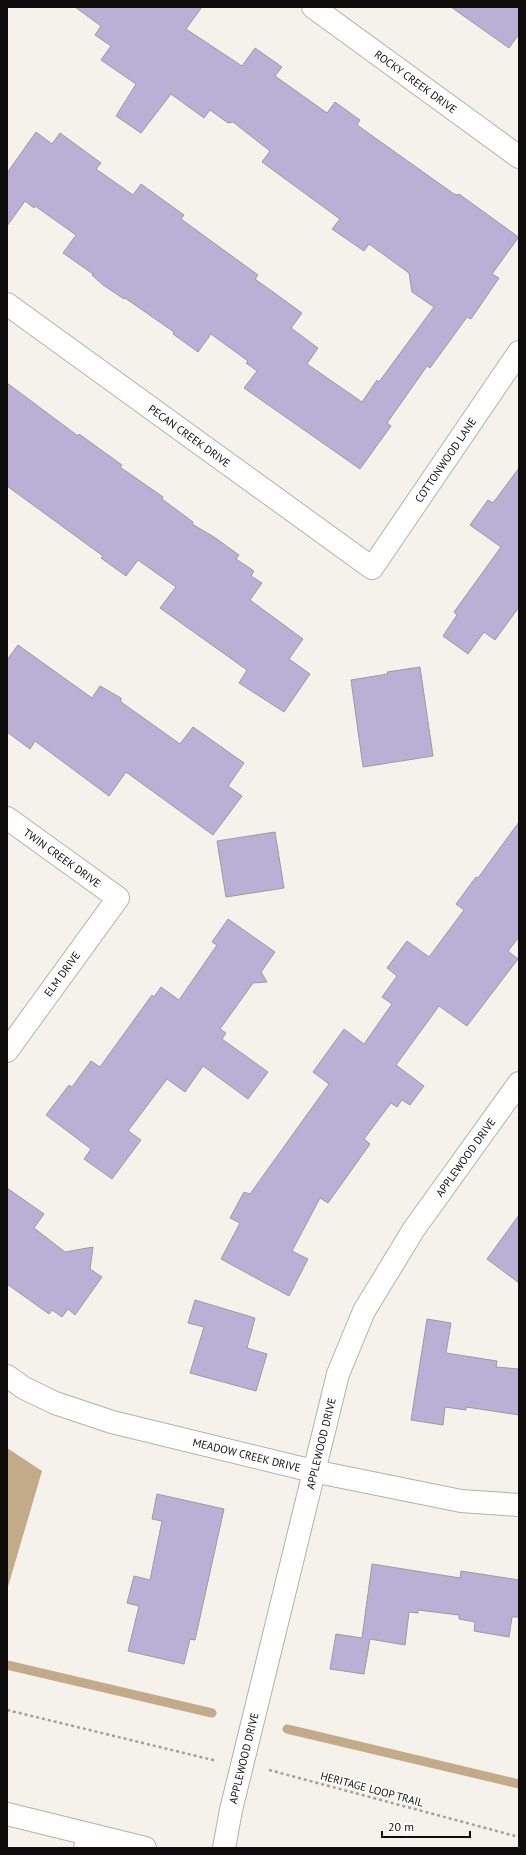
<svg xmlns="http://www.w3.org/2000/svg" width="526" height="1855" font-family="'PT Sans',sans-serif">
  <rect width="100%" height="100%" fill="#f5f1eb"/>
  <path fill="#c3aa88" d="M 7,1448 L 42,1471 L 7,1590 Z"/>
  <g fill="none" stroke-linecap="round" stroke-linejoin="round">
    <path stroke="#c3aa88" stroke-width="9" d="M 7,1665 L 212,1713
      M 287,1729 L 519,1784"/>
  </g>
  <path fill="#bab0d6" stroke="#9d9ba1" d="M 75,7 L 202,7 L 186,29 L 242,66 L 255,48 L 282,67 L 275,76 L 327,113 L 335,102 L 360,120 L 357,125 L 454,194 L 458,195 L 459,194 L 517,236 L 518,238 L 492,274 L 499,278 L 471,319 L 467,317 L 430,368 L 427,366 L 387,423 L 391,426 L 360,469 L 244,388 L 257,371 L 246,363 L 248,361 L 211,334 L 198,352 L 173,334 L 174,332 L 125,298 L 124,299 L 103,285 L 92,275 L 93,274 L 63,253 L 76,235 L 35,206 L 34,208 L 25,201 L 7,226 L 7,173 L 36,132 L 52,144 L 60,133 L 101,163 L 96,169 L 133,195 L 141,184 L 184,215 L 181,219 L 258,275 L 255,279 L 302,313 L 291,328 L 318,348 L 307,364 L 362,402 L 377,380 L 379,382 L 434,307 L 412,292 L 409,273 L 369,244 L 364,251 L 332,229 L 340,219 L 262,162 L 270,151 L 233,122 L 228,123 L 210,110 L 204,118 L 171,94 L 141,133 L 116,116 L 136,84 L 101,60 L 111,46 L 95,35 L 101,26 Z
    M 451,7 L 519,7 L 519,34 L 509,48 Z
    M 7,383 L 78,436 L 79,434 L 122,465 L 120,467 L 163,497 L 162,499 L 193,522 L 192,524 L 214,537 L 239,555 L 236,559 L 254,571 L 251,576 L 262,583 L 250,600 L 303,639 L 289,659 L 310,674 L 284,712 L 239,683 L 247,670 L 160,608 L 176,587 L 138,560 L 126,576 L 101,558 L 103,556 L 7,486 Z
    M 519,468 L 519,607 L 495,640 L 484,632 L 468,654 L 443,636 L 457,615 L 454,612 L 501,547 L 470,525 L 488,500 L 493,503 Z
    M 18,645 L 92,698 L 100,686 L 121,698 L 121,702 L 180,744 L 193,727 L 244,763 L 228,786 L 242,796 L 213,835 L 126,772 L 109,796 L 35,741 L 30,749 L 7,732 L 7,660 Z
    M 420,667 L 433,756 L 363,767 L 351,680 L 388,674 L 387,672 Z
    M 519,822 L 519,937 L 508,951 L 518,959 L 467,1026 L 439,1006 L 396,1065 L 424,1086 L 410,1105 L 402,1100 L 397,1107 L 391,1103 L 364,1139 L 370,1144 L 328,1203 L 320,1198 L 292,1251 L 308,1259 L 289,1296 L 221,1259 L 240,1223 L 230,1218 L 244,1192 L 250,1194 L 329,1084 L 313,1072 L 344,1029 L 364,1044 L 392,1004 L 382,997 L 397,976 L 387,968 L 407,941 L 429,957 L 464,910 L 456,904 L 476,877 L 478,878 Z
    M 275,832 L 284,888 L 226,897 L 217,841 Z
    M 228,919 L 275,952 L 261,972 L 267,982 L 253,983 L 220,1029 L 226,1033 L 222,1039 L 268,1072 L 248,1099 L 203,1066 L 185,1092 L 167,1079 L 128,1131 L 141,1140 L 112,1179 L 84,1159 L 91,1149 L 46,1115 L 69,1085 L 72,1087 L 91,1061 L 100,1067 L 152,995 L 154,997 L 161,987 L 179,1000 L 217,945 L 212,942 Z
    M 7,1188 L 44,1214 L 34,1228 L 65,1252 L 93,1247 L 90,1269 L 102,1277 L 75,1315 L 68,1309 L 62,1317 L 52,1310 L 49,1314 L 7,1284 Z
    M 519,1215 L 519,1283 L 487,1259 Z
    M 195,1300 L 255,1318 L 247,1348 L 267,1354 L 256,1391 L 190,1373 L 204,1327 L 188,1323 Z
    M 427,1319 L 451,1323 L 446,1353 L 497,1361 L 496,1367 L 519,1369 L 519,1415 L 466,1407 L 466,1410 L 445,1407 L 443,1425 L 411,1420 Z
    M 157,1494 L 224,1509 L 195,1640 L 190,1639 L 184,1664 L 128,1651 L 139,1606 L 127,1603 L 134,1576 L 150,1580 L 162,1521 L 152,1519 Z
    M 372,1564 L 460,1578 L 461,1571 L 519,1580 L 519,1617 L 512,1617 L 509,1637 L 474,1631 L 475,1622 L 459,1619 L 459,1615 L 418,1610 L 418,1613 L 409,1612 L 405,1645 L 370,1639 L 364,1674 L 330,1669 L 336,1634 L 362,1638 Z"/>
  <g fill="none" stroke-linecap="round" stroke-linejoin="round">
    <g stroke="#b5b1ab" stroke-width="24">
      <g id="street">
        <path id="s1" d="M 313,7 L 519,157"/>
        <path id="s2" d="M 7,304 L 372,568 L 519,352"/>
        <path id="s3" d="M 7,818 L 118,898 L 7,1051"/>
        <path id="s4" d="M 7,1376 L 24,1388 L 55,1403 L 112,1422 L 313,1471 L 461,1501 L 519,1505"/>
        <path d="M 85,1848 L 88,1834"/>
      </g>
    </g>
    <g stroke="#b5b1ab" stroke-width="24">
      <g id="secondary">
        <path d="M 7,1814 L 145,1848"/>
        <path id="s5" d="M 224,1848 L 231,1810 L 338,1374 L 364,1311 L 414,1229 L 519,1083"/>
      </g>
    </g>
    <path stroke="#a4a19c" stroke-width="2.5" stroke-dasharray="3 3" stroke-linecap="butt" d="M 7,1710 L 217,1761
      M 269,1770 L 519,1837"/>
    <use href="#street" stroke="#fff" stroke-width="22"/>
    <use href="#secondary" stroke="#fff" stroke-width="22"/>
  </g>
  <g text-anchor="middle" stroke-width="3" stroke-linejoin="round" paint-order="stroke">
    <g font-size="11" fill="#0e0d0b" stroke="#fff">
      <text dy="4" stroke="none"><textPath href="#s1" startOffset="127">ROCKY CREEK DRIVE</textPath></text>
      <text dy="4" stroke="none"><textPath href="#s2" startOffset="225">PECAN CREEK DRIVE</textPath></text>
      <text dy="4" stroke="none"><textPath href="#s2" startOffset="581">COTTONWOOD LANE</textPath></text>
      <text dy="4" stroke="none"><textPath href="#s3" startOffset="68">TWIN CREEK DRIVE</textPath></text>
      <text transform="translate(62 974) rotate(-54)" y="4">ELM DRIVE</text>
      <text dy="4" stroke="none"><textPath href="#s5" startOffset="740">APPLEWOOD DRIVE</textPath></text>
      <text dy="4" stroke="none"><textPath href="#s5" startOffset="416">APPLEWOOD DRIVE</textPath></text>
      <text dy="4" stroke="none"><textPath href="#s4" startOffset="254">MEADOW CREEK DRIVE</textPath></text>
      <text dy="4" stroke="none"><textPath href="#s5" startOffset="92">APPLEWOOD DRIVE</textPath></text>
      <text transform="translate(372 1789) rotate(15)" y="4">HERITAGE LOOP TRAIL</text>
    </g>
  </g>
  <rect width="526" height="1855" fill="none" stroke="#0e0d0b" stroke-width="16"/>
  <path d="M382 1831v6h88v-6" fill="none" stroke="#0e0d0b" stroke-width="2"/>
  <text x="388" y="1831" font-size="12" fill="#0e0d0b" stroke="#ffffff" stroke-width="3" paint-order="stroke">20 m</text>
</svg>
